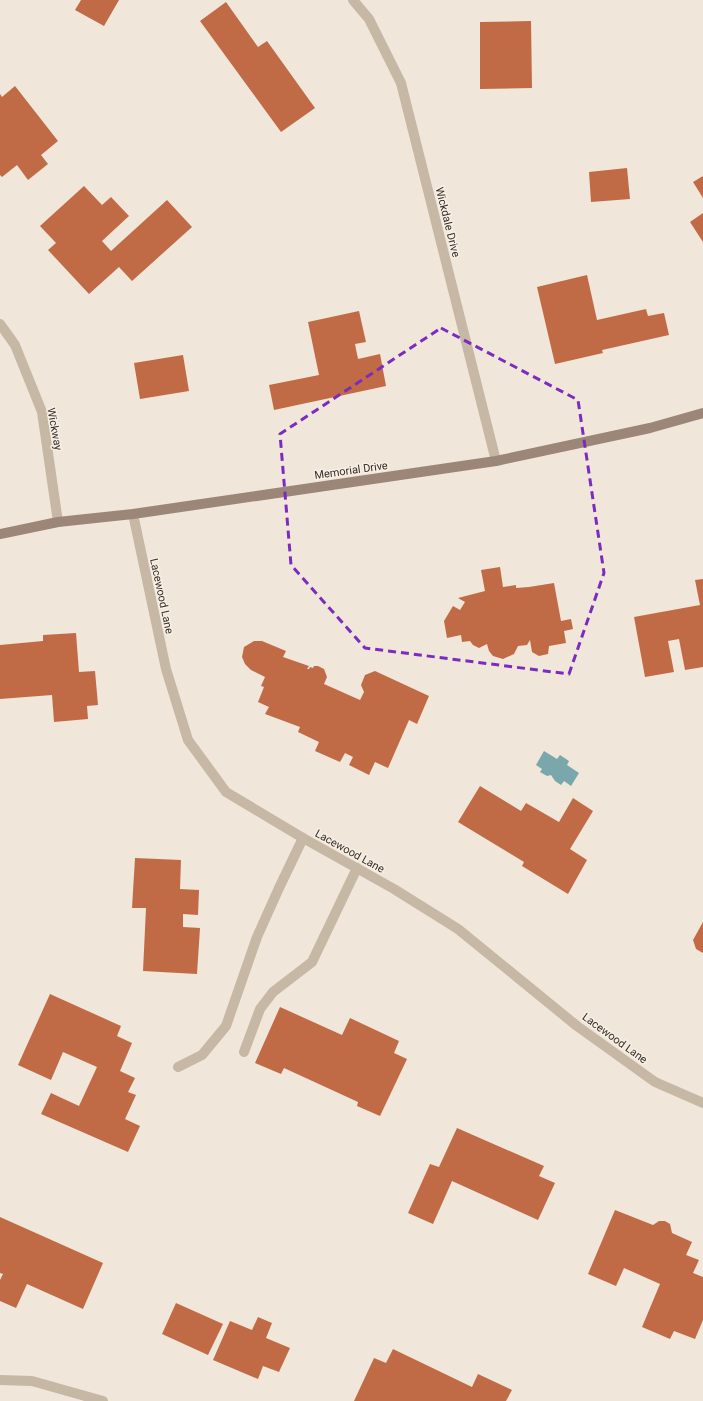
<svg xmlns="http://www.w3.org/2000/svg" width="703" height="1401" font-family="Roboto,sans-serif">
  <rect width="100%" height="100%" fill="#f0e6d9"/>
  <path fill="#79a7ac" d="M 544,751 L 557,759 L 560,755 L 569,761 L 567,765 L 579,773 L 571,786 L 564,781 L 561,785 L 555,781 L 551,775 L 547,776 L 540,772 L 542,769 L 536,765 Z"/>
  <path fill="#c16b46" d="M 81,0 L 119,0 L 104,26 L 75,10 Z
    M 226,2 L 258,47 L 267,41 L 315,108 L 281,132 L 200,21 Z
    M 531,21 L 532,88 L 480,89 L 480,22 Z
    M 15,86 L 58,141 L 41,155 L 48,164 L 28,180 L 17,165 L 2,177 L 0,175 L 0,94 L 2,97 Z
    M 627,168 L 630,199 L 591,202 L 589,172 Z
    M 703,176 L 703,198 L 693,182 Z
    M 84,186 L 102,205 L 111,197 L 129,216 L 102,241 L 111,251 L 167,200 L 192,227 L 132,281 L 119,267 L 89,294 L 48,250 L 56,243 L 40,226 Z
    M 703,213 L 703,242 L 690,222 Z
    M 587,275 L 597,320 L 646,309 L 648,316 L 664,313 L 669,335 L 602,350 L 603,353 L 555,364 L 537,287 Z
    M 359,311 L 366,342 L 355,344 L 358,359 L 380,354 L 386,386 L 274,410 L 269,385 L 319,375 L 308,322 Z
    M 183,355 L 189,391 L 140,399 L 134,363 Z
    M 500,567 L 503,587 L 516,585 L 516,588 L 529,587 L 554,583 L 561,621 L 571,619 L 573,629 L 564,631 L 566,643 L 549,646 L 548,654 L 539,656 L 532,652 L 530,640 L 527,645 L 518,646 L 514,654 L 503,659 L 493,656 L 489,651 L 487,644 L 479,648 L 473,645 L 470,641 L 462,642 L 461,635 L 447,638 L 444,621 L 453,606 L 460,610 L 465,602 L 458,598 L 485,591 L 481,570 Z
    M 703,579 L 703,667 L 685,670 L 679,639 L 668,641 L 674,672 L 645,677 L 634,617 L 700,605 L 695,580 Z
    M 76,633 L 79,672 L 95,671 L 98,705 L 87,706 L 88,719 L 54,722 L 52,695 L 0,699 L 0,645 L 43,641 L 43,635 Z
    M 254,641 L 262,641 L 286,651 L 283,657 L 309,666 L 307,669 L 309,669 L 310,667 L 313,668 L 314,666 L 318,666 L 324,669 L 327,677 L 324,684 L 360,700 L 364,692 L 361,685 L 365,675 L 375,671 L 429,696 L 417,724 L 409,720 L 388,768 L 375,762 L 369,775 L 349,765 L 353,757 L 345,753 L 340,762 L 315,751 L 319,742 L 298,732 L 300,727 L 265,714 L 269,707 L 258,702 L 264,687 L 261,686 L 265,677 L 251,670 L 245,664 L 242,657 L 244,647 Z
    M 480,786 L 521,811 L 526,803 L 559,822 L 573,798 L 593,811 L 570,849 L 587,860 L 568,894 L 522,866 L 524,862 L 458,822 Z
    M 135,858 L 181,860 L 180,889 L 199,890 L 198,915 L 183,914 L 183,927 L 200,928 L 197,974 L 143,971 L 146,908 L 132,908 Z
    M 703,922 L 703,953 L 696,949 L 693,940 Z
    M 50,994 L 121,1026 L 117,1036 L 132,1043 L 120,1071 L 135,1078 L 128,1092 L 136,1095 L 125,1119 L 140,1126 L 128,1152 L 41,1114 L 51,1093 L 79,1106 L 97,1067 L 63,1052 L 51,1080 L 18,1065 Z
    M 280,1007 L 342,1035 L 350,1018 L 399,1041 L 394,1053 L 407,1059 L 380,1116 L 357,1106 L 358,1102 L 284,1068 L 281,1074 L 255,1063 Z
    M 457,1128 L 544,1166 L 539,1176 L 555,1183 L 538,1220 L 452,1181 L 433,1224 L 408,1213 L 430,1164 L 439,1167 Z
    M 615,1210 L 653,1225 L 659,1221 L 665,1221 L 670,1224 L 672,1233 L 692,1242 L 686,1255 L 699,1260 L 693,1273 L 703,1277 L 703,1320 L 695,1339 L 674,1331 L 670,1339 L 642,1327 L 660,1284 L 624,1268 L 616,1286 L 588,1274 Z
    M 0,1217 L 103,1263 L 83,1309 L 27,1284 L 16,1308 L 0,1301 L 0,1280 L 3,1274 L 0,1273 Z
    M 176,1303 L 223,1324 L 208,1355 L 162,1334 Z
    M 258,1317 L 272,1323 L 266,1338 L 290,1348 L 279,1372 L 263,1366 L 258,1379 L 213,1360 L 230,1321 L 252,1330 Z
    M 393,1349 L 472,1387 L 478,1374 L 512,1390 L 506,1401 L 354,1401 L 374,1358 L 386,1363 Z"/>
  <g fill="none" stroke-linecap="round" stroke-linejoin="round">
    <path stroke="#c7b7a5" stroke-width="10" d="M 244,1052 L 260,1009 L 273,992 L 312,962 L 357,868
      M 178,1067 L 202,1055 L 226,1026 L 257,937 L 279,888 L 303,838"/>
    <path stroke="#c7b7a5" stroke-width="10" d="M 353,0 L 369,19 L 401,83 L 496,461
      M 0,324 L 15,345 L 42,412 L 58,522
      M 133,514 L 166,669 L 188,740 L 226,792 L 303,838 L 394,889 L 458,929 L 577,1026 L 655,1082 L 703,1103
      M 0,1380 L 32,1381 L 103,1401"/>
    <path stroke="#9b8677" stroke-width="10" d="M 0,534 L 58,522 L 133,514 L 496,461 L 650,428 L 703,413"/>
  </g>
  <path fill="none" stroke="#7b2cbf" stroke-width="3" stroke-dasharray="8 5" stroke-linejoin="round" d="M 441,328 L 578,400 L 604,573 L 569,674 L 365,648 L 291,565 L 280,434 Z"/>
  <g text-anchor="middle" stroke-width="3" stroke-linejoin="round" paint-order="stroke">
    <g font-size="11" fill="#332b26" stroke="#f8f0e5">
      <text transform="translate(448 222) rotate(76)" y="4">Wickdale Drive</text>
      <text transform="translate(55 429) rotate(80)" y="4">Wickway</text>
      <text transform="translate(351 470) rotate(-8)" y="4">Memorial Drive</text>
      <text transform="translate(162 596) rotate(78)" y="4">Lacewood Lane</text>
      <text transform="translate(350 851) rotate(29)" y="4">Lacewood Lane</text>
      <text transform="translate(615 1038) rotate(36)" y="4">Lacewood Lane</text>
    </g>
  </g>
</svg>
